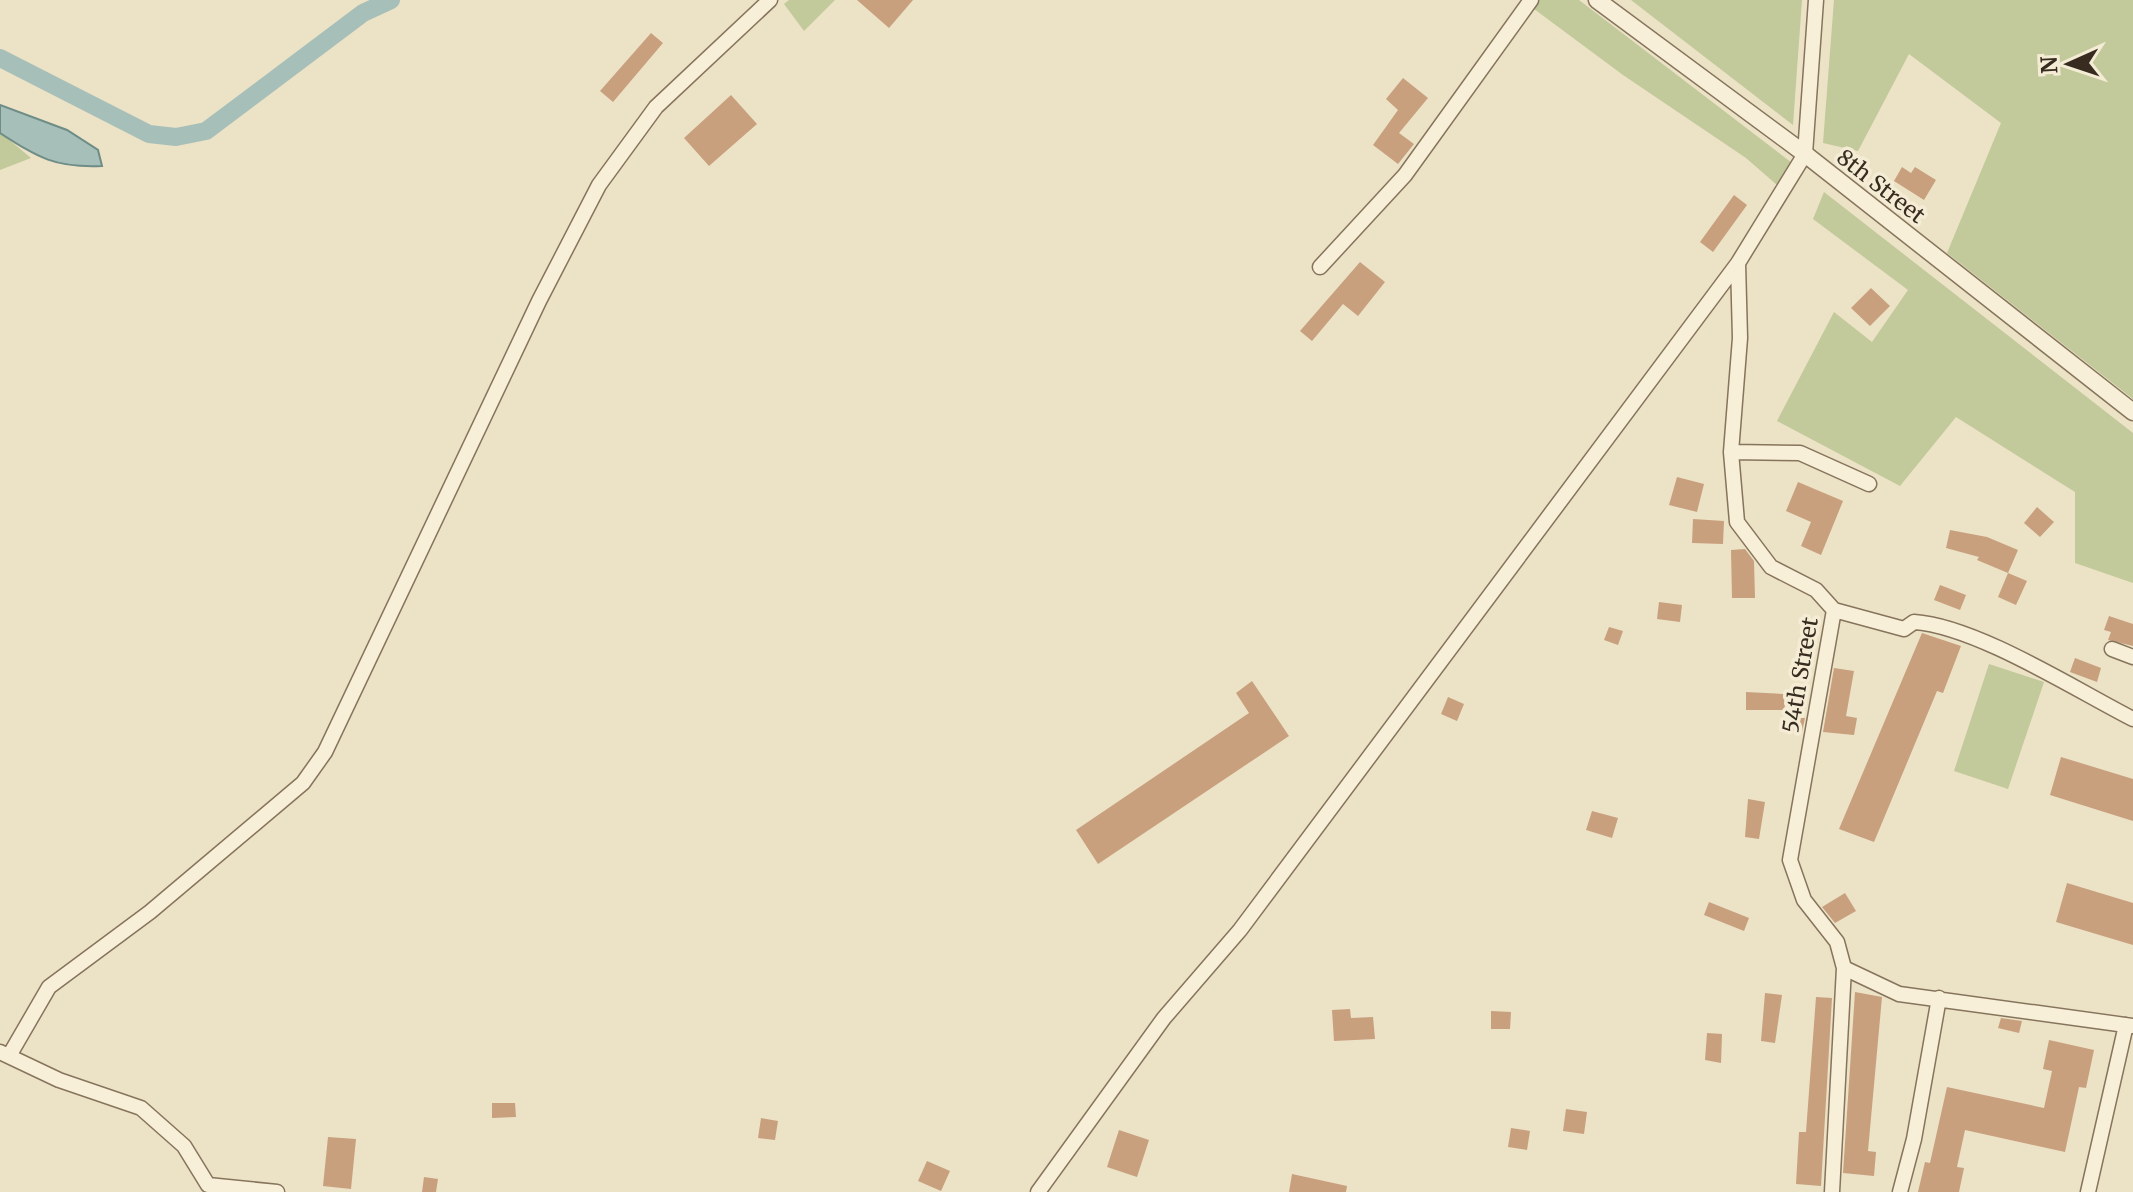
<svg xmlns="http://www.w3.org/2000/svg" width="2133" height="1192" font-family="Merriweather,serif">
  <rect width="100%" height="100%" fill="#ece2c6"/>
  <path fill="#c2c99a" d="M 789,0 L 835,0 L 804,31 L 784,4 Z
    M 1522,0 L 1579,0 L 1792,163 L 1777,185 L 1746,158 L 1623,75 Z
    M 1631,0 L 1802,0 L 1793,125 Z
    M 1834,0 L 2133,0 L 2133,399 L 1947,253 L 2001,123 L 1909,54 L 1858,151 L 1823,143 Z
    M 0,132 L 31,158 L 0,170 Z
    M 1824,192 L 2133,433 L 2133,583 L 2075,563 L 2075,492 L 1956,417 L 1900,486 L 1777,421 L 1834,312 L 1872,342 L 1908,290 L 1813,219 Z
    M 1989,664 L 2044,682 L 2008,789 L 1954,771 Z"/>
  <path fill="#a7bfb9" stroke="#6e8d87" stroke-width="2" d="M 0,105 L 67,130 L 98,150 L 102,166 C 55,168 39,158 0,133 Z"/>
  <g fill="none" stroke-linecap="round" stroke-linejoin="round">
    <path stroke="#a7bfb9" stroke-width="18" d="M 0,58 L 149,134 L 176,137 L 206,131 L 363,13 L 391,0"/>
  </g>
  <path fill="#c8a07e" d="M 857,0 L 913,0 L 889,28 Z
    M 651,33 L 663,43 L 613,102 L 600,91 Z
    M 1403,78 L 1428,98 L 1399,133 L 1414,144 L 1398,164 L 1373,145 L 1398,110 L 1386,99 Z
    M 731,95 L 757,124 L 709,166 L 684,138 Z
    M 1902,167 L 1911,173 L 1915,167 L 1936,180 L 1924,200 L 1894,181 Z
    M 1734,195 L 1747,205 L 1713,252 L 1700,242 Z
    M 1360,262 L 1385,282 L 1358,316 L 1343,304 L 1312,341 L 1300,331 Z
    M 1871,288 L 1890,306 L 1870,326 L 1851,308 Z
    M 1677,477 L 1704,484 L 1697,512 L 1669,505 Z
    M 1798,482 L 1843,501 L 1821,555 L 1801,546 L 1811,522 L 1786,511 Z
    M 2037,507 L 2054,522 L 2040,537 L 2024,523 Z
    M 1693,519 L 1724,521 L 1723,544 L 1692,543 Z
    M 1950,530 L 1987,537 L 2018,550 L 2008,573 L 1977,560 L 1979,557 L 1946,548 Z
    M 1745,549 L 1754,561 L 1755,598 L 1732,598 L 1731,550 Z
    M 2008,573 L 2027,581 L 2016,605 L 1998,597 Z
    M 1940,585 L 1966,595 L 1960,610 L 1934,600 Z
    M 1659,602 L 1682,605 L 1680,622 L 1657,619 Z
    M 2109,616 L 2133,624 L 2133,646 L 2108,640 L 2111,632 L 2104,630 Z
    M 1609,627 L 1623,631 L 1618,645 L 1604,640 Z
    M 1922,633 L 1961,646 L 1943,693 L 1937,691 L 1874,842 L 1839,829 Z
    M 2075,658 L 2101,668 L 2097,682 L 2070,672 Z
    M 1834,668 L 1854,671 L 1846,716 L 1857,718 L 1854,735 L 1823,732 Z
    M 1252,681 L 1289,736 L 1098,864 L 1076,830 L 1249,713 L 1236,693 Z
    M 1746,692 L 1784,694 L 1785,710 L 1746,710 Z
    M 1448,697 L 1464,704 L 1457,721 L 1441,714 Z
    M 1790,718 L 1805,718 L 1802,732 L 1790,732 Z
    M 2061,757 L 2133,779 L 2133,821 L 2050,795 Z
    M 1748,799 L 1765,802 L 1759,839 L 1745,837 Z
    M 1592,811 L 1618,818 L 1612,838 L 1586,830 Z
    M 2067,883 L 2133,903 L 2133,945 L 2056,922 Z
    M 1845,893 L 1856,911 L 1835,923 L 1822,907 Z
    M 1709,902 L 1749,918 L 1744,931 L 1704,915 Z
    M 1855,992 L 1882,997 L 1868,1151 L 1876,1152 L 1874,1176 L 1843,1173 Z
    M 1765,993 L 1782,995 L 1775,1043 L 1761,1041 Z
    M 1816,997 L 1832,998 L 1821,1186 L 1796,1184 L 1799,1132 L 1806,1132 Z
    M 1350,1009 L 1351,1018 L 1373,1017 L 1375,1039 L 1334,1041 L 1332,1010 Z
    M 1491,1011 L 1511,1012 L 1510,1029 L 1491,1029 Z
    M 2001,1018 L 2022,1021 L 2019,1033 L 1998,1028 Z
    M 1707,1033 L 1722,1034 L 1721,1063 L 1705,1060 Z
    M 2049,1040 L 2094,1050 L 2086,1088 L 2079,1087 L 2065,1152 L 1965,1130 L 1957,1167 L 1964,1168 L 1959,1192 L 1918,1192 L 1925,1162 L 1930,1163 L 1947,1087 L 2044,1108 L 2052,1071 L 2043,1069 Z
    M 492,1103 L 515,1103 L 516,1117 L 492,1118 Z
    M 1566,1109 L 1587,1112 L 1584,1134 L 1563,1131 Z
    M 761,1118 L 778,1121 L 775,1140 L 758,1138 Z
    M 1511,1128 L 1530,1131 L 1527,1150 L 1508,1147 Z
    M 1119,1130 L 1149,1140 L 1137,1177 L 1107,1167 Z
    M 328,1137 L 356,1139 L 351,1189 L 323,1186 Z
    M 927,1161 L 950,1171 L 941,1191 L 918,1181 Z
    M 1292,1174 L 1347,1186 L 1346,1192 L 1289,1192 Z
    M 424,1177 L 438,1179 L 436,1192 L 422,1192 Z"/>
  <g fill="none" stroke-linecap="round" stroke-linejoin="round">
    <g stroke="#86745c" stroke-width="17">
      <path id="minor" d="M 1738,263 L 1740,338 L 1731,452 L 1737,522 L 1771,567 L 1816,590 L 1834,610 L 1790,860 L 1804,900 L 1837,942 L 1844,968 L 1899,994 L 2133,1026
        M 1320,267 L 1405,175 L 1531,0
        M 1731,452 L 1800,453 L 1869,484
        M 1834,610 L 1904,629 L 1914,622 C 1976,626 2076,690 2133,719
        M 2112,649 L 2133,657
        M 0,1052 L 59,1080 L 141,1108 L 184,1146 L 208,1185 L 277,1192
        M 9,1056 L 49,987 L 150,912 L 303,783 L 325,752 L 539,301 L 599,185 L 656,107 L 770,0
        M 1038,1192 L 1164,1018 L 1240,930 L 1738,263 L 1805,154 L 1816,0
        M 1832,1192 L 1844,968
        M 1900,1192 L 1914,1139 L 1939,998
        M 2088,1192 L 2126,1025"/>
    </g>
    <g stroke="#86745c" stroke-width="19">
      <path id="tertiary" d="M 1597,0 L 1805,154 L 2133,412"/>
    </g>
    <use href="#minor" stroke="#f7efd8" stroke-width="14"/>
    <use href="#tertiary" stroke="#f7efd8" stroke-width="16"/>
  </g>
  <g text-anchor="middle" stroke-width="7" stroke-linejoin="round" paint-order="stroke">
    <g font-size="22" fill="#372c1f" stroke="#f4ecd5">
      <text transform="translate(1881 186) rotate(38)" y="8">8th Street</text>
      <text transform="translate(1800 675) rotate(-80)" y="8">54th Street</text>
    </g>
  </g>
  <g transform="translate(2069 64) rotate(267)" stroke="#f4ecd5" stroke-width="6" paint-order="stroke">
  <path d="M0-6L14 30L0 20L-14 30Z" fill="#372c1f"/>
  <text y="-12" font-size="22" font-weight="bold" text-anchor="middle" fill="#372c1f">N</text>
  </g>
</svg>
